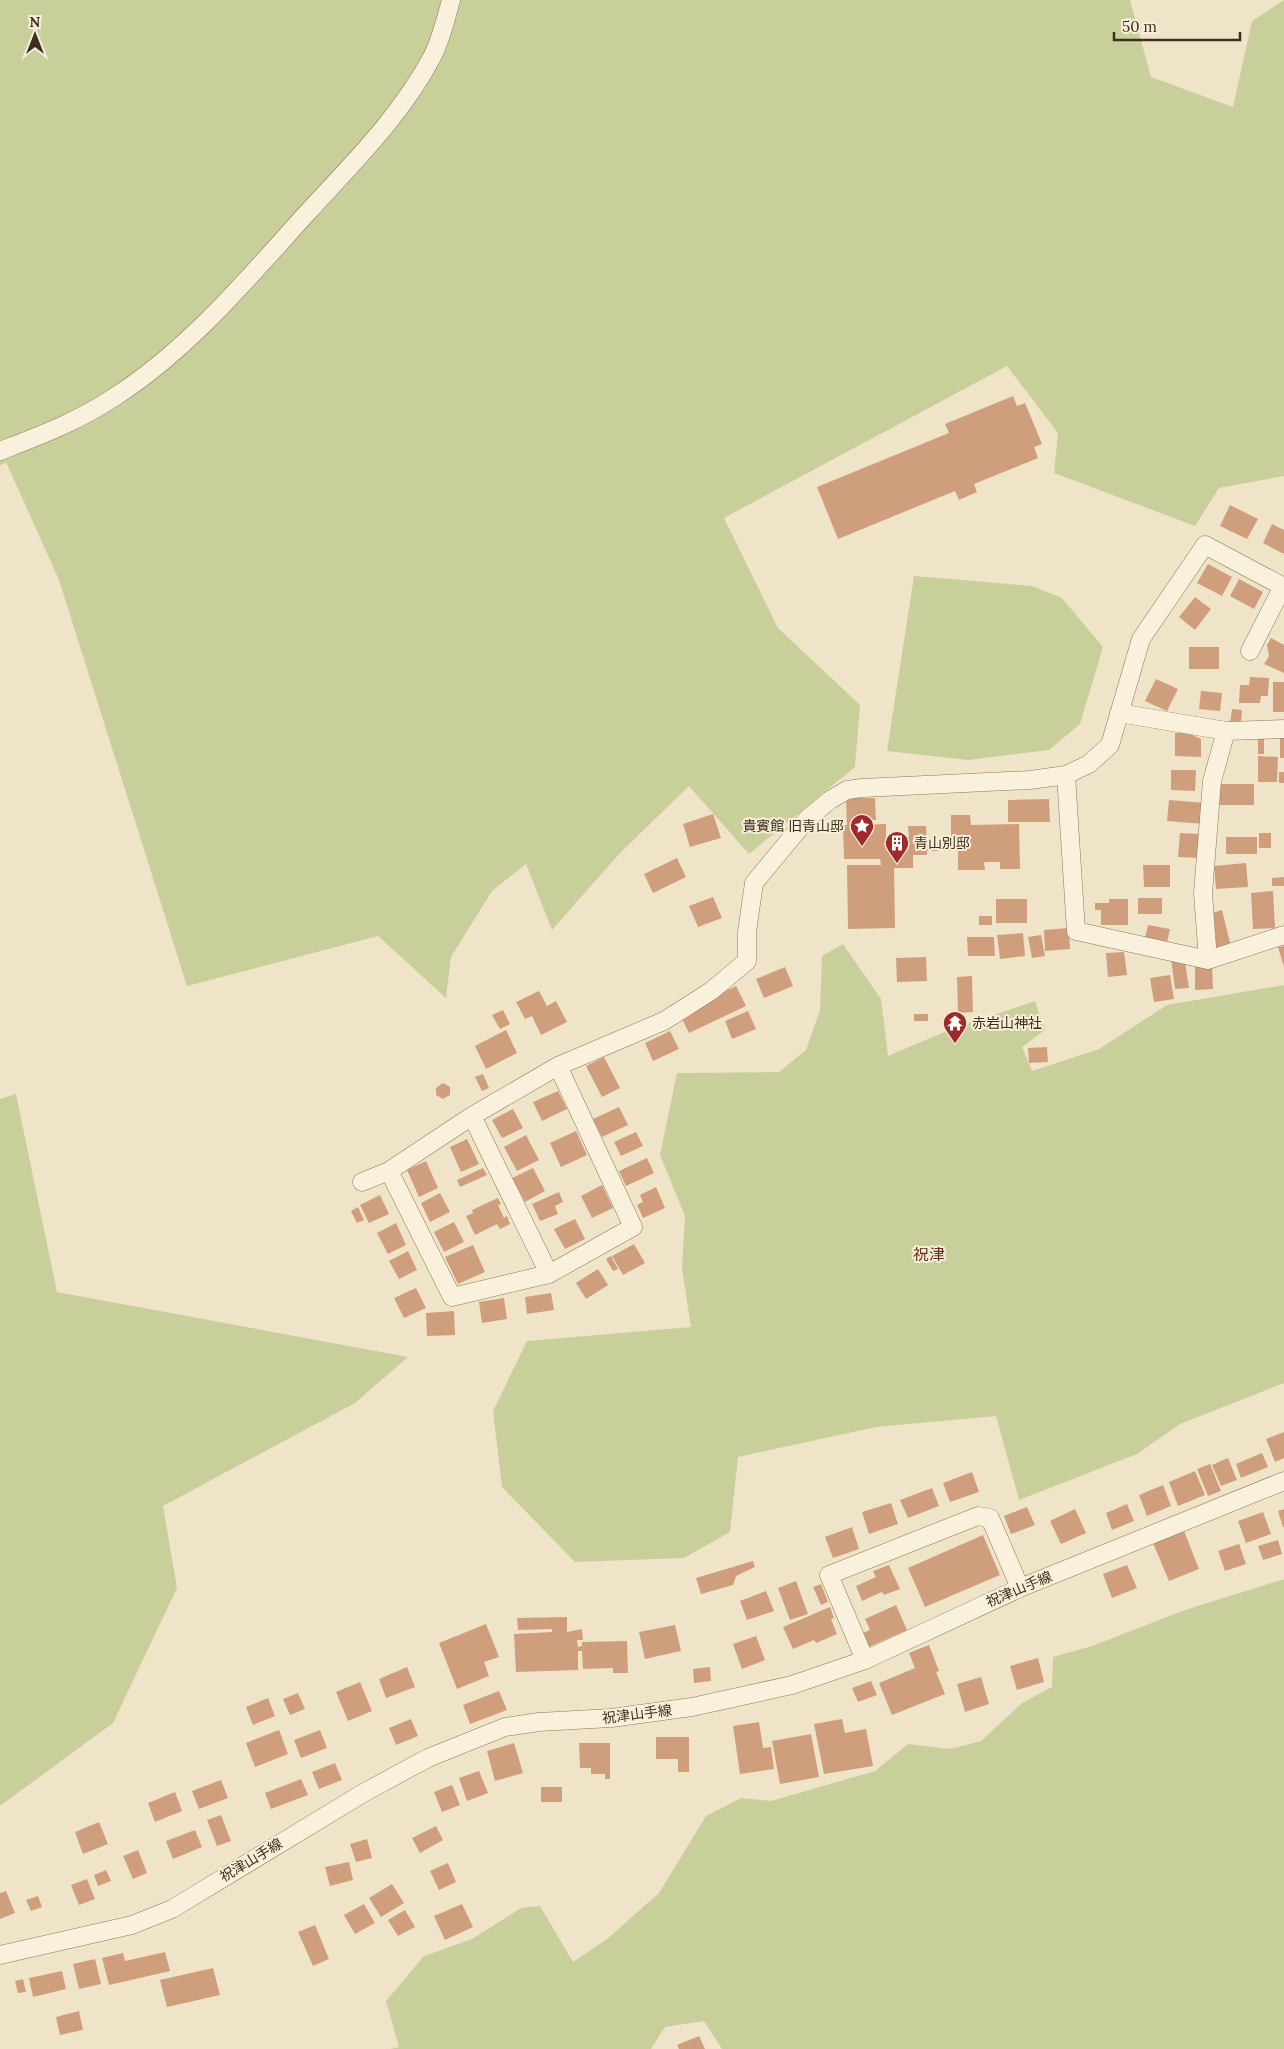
<svg xmlns="http://www.w3.org/2000/svg" width="1284" height="2049" font-family="Lora,'Noto Sans JP',serif">
  <rect width="100%" height="100%" fill="#f0e4c8"/>
  <path fill="#c9cf9b" d="M 0,0 L 1130,0 L 1151,77 L 1233,107 L 1252,21 L 1284,0 L 1284,476 L 1219,488 L 1195,526 L 1054,473 L 1058,433 L 1007,366 L 724,518 L 778,628 L 860,705 L 855,767 L 749,854 L 689,786 L 621,852 L 552,930 L 526,864 L 492,891 L 451,957 L 446,998 L 378,936 L 187,986 L 59,580 L 6,462 L 0,466 Z
    M 914,576 L 1032,586 L 1062,598 L 1103,647 L 1080,724 L 1049,750 L 968,760 L 887,751 Z
    M 843,944 L 881,999 L 888,1056 L 949,1030 L 1035,1001 L 1045,1030 L 1022,1047 L 1032,1071 L 1099,1049 L 1167,1005 L 1284,985 L 1284,1383 L 1180,1424 L 1137,1454 L 1019,1500 L 996,1416 L 876,1427 L 738,1457 L 730,1532 L 684,1558 L 575,1562 L 502,1487 L 493,1411 L 527,1341 L 691,1327 L 682,1268 L 685,1216 L 660,1155 L 677,1073 L 779,1072 L 806,1050 L 820,1010 L 822,956 Z
    M 16,1094 L 57,1292 L 408,1357 L 355,1403 L 163,1506 L 177,1588 L 113,1723 L 0,1806 L 0,1099 Z
    M 1284,1579 L 1284,2049 L 722,2049 L 704,2021 L 665,2027 L 651,2049 L 391,2049 L 399,2047 L 386,2001 L 424,1956 L 472,1939 L 521,1908 L 540,1906 L 573,1962 L 607,1939 L 659,1893 L 706,1816 L 741,1798 L 771,1801 L 875,1771 L 908,1744 L 950,1749 L 981,1741 L 1022,1703 L 1052,1687 L 1053,1657 L 1092,1646 L 1185,1610 Z"/>
  <path fill="#cf9f7d" d="M 1013,396 L 1017,406 L 1025,403 L 1042,444 L 1034,447 L 1038,458 L 974,484 L 977,492 L 959,500 L 955,491 L 838,539 L 817,487 L 949,433 L 945,424 Z
    M 1230,505 L 1258,519 L 1247,539 L 1220,526 Z
    M 1272,524 L 1284,530 L 1284,554 L 1263,543 Z
    M 1208,564 L 1232,577 L 1222,596 L 1197,583 Z
    M 1239,579 L 1263,592 L 1254,609 L 1230,596 Z
    M 1195,597 L 1211,609 L 1195,630 L 1179,617 Z
    M 1271,638 L 1284,645 L 1284,673 L 1264,664 L 1269,656 L 1267,645 Z
    M 1189,647 L 1219,647 L 1219,669 L 1189,669 Z
    M 1250,677 L 1269,678 L 1268,696 L 1261,696 L 1260,703 L 1239,703 L 1240,685 L 1249,685 Z
    M 1156,679 L 1178,689 L 1167,711 L 1145,701 Z
    M 1273,682 L 1284,682 L 1284,712 L 1273,712 Z
    M 1201,691 L 1222,693 L 1220,711 L 1199,709 Z
    M 1232,709 L 1242,710 L 1241,725 L 1230,724 Z
    M 1175,733 L 1188,733 L 1201,739 L 1201,757 L 1175,756 Z
    M 1280,735 L 1284,735 L 1284,758 L 1280,758 Z
    M 1258,738 L 1264,738 L 1264,754 L 1258,754 Z
    M 1258,756 L 1278,757 L 1277,782 L 1258,782 Z
    M 1171,770 L 1196,770 L 1195,791 L 1171,790 Z
    M 1279,772 L 1284,772 L 1284,783 L 1279,783 Z
    M 1220,784 L 1254,784 L 1254,805 L 1220,805 Z
    M 846,798 L 875,798 L 876,820 L 860,820 L 861,825 L 886,824 L 886,837 L 909,837 L 908,826 L 926,826 L 927,843 L 951,842 L 951,815 L 970,815 L 971,825 L 1019,824 L 1020,869 L 1000,869 L 1000,862 L 984,862 L 985,870 L 958,870 L 958,843 L 957,851 L 927,851 L 927,855 L 913,855 L 913,868 L 894,868 L 895,928 L 848,929 L 847,865 L 881,865 L 880,859 L 844,859 L 843,825 L 847,825 Z
    M 1049,799 L 1050,822 L 1008,822 L 1008,800 Z
    M 1169,800 L 1206,803 L 1204,824 L 1167,821 Z
    M 713,814 L 721,838 L 690,847 L 683,824 Z
    M 1180,833 L 1202,834 L 1201,858 L 1178,857 Z
    M 1259,833 L 1271,833 L 1271,848 L 1259,848 Z
    M 1226,837 L 1257,837 L 1257,854 L 1226,854 Z
    M 677,858 L 686,877 L 653,893 L 644,874 Z
    M 1246,863 L 1248,887 L 1216,889 L 1214,866 Z
    M 1143,865 L 1170,865 L 1170,887 L 1144,887 Z
    M 1284,877 L 1284,886 L 1272,886 L 1272,878 Z
    M 1273,891 L 1275,928 L 1253,929 L 1251,893 Z
    M 713,897 L 722,918 L 698,927 L 689,906 Z
    M 1138,898 L 1162,898 L 1162,914 L 1138,914 Z
    M 996,899 L 1027,899 L 1027,923 L 996,923 Z
    M 1109,899 L 1128,899 L 1128,925 L 1101,925 L 1101,910 L 1095,910 L 1095,903 L 1109,903 Z
    M 1222,910 L 1231,947 L 1214,951 L 1211,938 L 1216,936 L 1212,913 Z
    M 979,916 L 992,916 L 992,925 L 979,925 Z
    M 1148,925 L 1170,929 L 1167,942 L 1145,938 Z
    M 1069,928 L 1070,949 L 1045,951 L 1044,930 Z
    M 1023,933 L 1025,956 L 1000,959 L 997,935 Z
    M 1041,935 L 1045,956 L 1032,958 L 1028,937 Z
    M 967,937 L 994,937 L 995,956 L 968,956 Z
    M 1284,946 L 1284,967 L 1278,947 Z
    M 1124,952 L 1127,975 L 1108,977 L 1106,953 Z
    M 1184,956 L 1189,988 L 1175,989 L 1171,958 Z
    M 926,957 L 927,981 L 897,982 L 896,958 Z
    M 1195,966 L 1212,966 L 1213,989 L 1195,990 Z
    M 785,967 L 793,986 L 764,998 L 756,979 Z
    M 1170,975 L 1174,999 L 1154,1002 L 1150,978 Z
    M 972,976 L 973,1012 L 958,1013 L 957,977 Z
    M 736,986 L 746,1006 L 689,1033 L 679,1013 Z
    M 539,991 L 547,1006 L 556,1001 L 567,1022 L 541,1035 L 532,1016 L 525,1019 L 516,1002 Z
    M 503,1010 L 510,1024 L 500,1029 L 492,1015 Z
    M 748,1011 L 756,1029 L 732,1039 L 725,1021 Z
    M 914,1014 L 928,1014 L 928,1021 L 914,1021 Z
    M 506,1030 L 517,1053 L 486,1069 L 475,1046 Z
    M 670,1031 L 679,1049 L 653,1061 L 645,1043 Z
    M 1047,1047 L 1048,1062 L 1029,1063 L 1028,1048 Z
    M 604,1057 L 620,1088 L 602,1097 L 586,1066 Z
    M 483,1074 L 489,1088 L 482,1091 L 475,1077 Z
    M 443,1083 L 450,1087 L 450,1095 L 443,1099 L 436,1095 L 436,1088 Z
    M 558,1091 L 567,1109 L 542,1121 L 533,1102 Z
    M 619,1107 L 628,1125 L 602,1137 L 593,1119 Z
    M 513,1109 L 523,1128 L 502,1138 L 492,1120 Z
    M 576,1131 L 587,1155 L 561,1167 L 550,1143 Z
    M 636,1132 L 643,1146 L 621,1156 L 614,1142 Z
    M 526,1135 L 539,1160 L 517,1171 L 504,1147 Z
    M 467,1139 L 479,1164 L 461,1172 L 450,1147 Z
    M 647,1158 L 654,1173 L 626,1186 L 619,1171 Z
    M 426,1161 L 438,1188 L 419,1197 L 407,1170 Z
    M 483,1168 L 487,1175 L 460,1187 L 457,1180 Z
    M 533,1168 L 545,1191 L 525,1202 L 512,1178 Z
    M 602,1185 L 613,1208 L 592,1218 L 581,1196 Z
    M 656,1187 L 665,1208 L 643,1218 L 637,1205 L 643,1202 L 640,1195 Z
    M 559,1192 L 563,1202 L 555,1206 L 558,1214 L 540,1221 L 532,1204 Z
    M 440,1193 L 450,1212 L 430,1222 L 421,1203 Z
    M 380,1195 L 389,1214 L 369,1223 L 360,1205 Z
    M 498,1198 L 501,1204 L 498,1205 L 504,1218 L 507,1216 L 510,1224 L 500,1229 L 497,1224 L 475,1235 L 466,1216 L 473,1213 L 472,1210 Z
    M 358,1207 L 364,1220 L 357,1223 L 351,1211 Z
    M 575,1219 L 585,1239 L 565,1249 L 554,1229 Z
    M 454,1222 L 464,1242 L 444,1252 L 434,1232 Z
    M 396,1223 L 406,1245 L 388,1254 L 377,1233 Z
    M 634,1244 L 645,1263 L 623,1275 L 612,1256 Z
    M 473,1245 L 485,1272 L 458,1284 L 445,1257 Z
    M 408,1251 L 417,1270 L 399,1279 L 389,1261 Z
    M 611,1256 L 618,1269 L 613,1271 L 606,1259 Z
    M 598,1269 L 608,1285 L 586,1299 L 576,1283 Z
    M 416,1288 L 426,1308 L 404,1318 L 394,1298 Z
    M 551,1293 L 554,1310 L 527,1314 L 525,1297 Z
    M 504,1298 L 507,1319 L 482,1323 L 479,1302 Z
    M 454,1311 L 455,1335 L 427,1336 L 426,1313 Z
    M 1284,1432 L 1284,1458 L 1275,1462 L 1266,1439 Z
    M 1262,1453 L 1268,1467 L 1241,1478 L 1236,1464 Z
    M 1228,1458 L 1237,1480 L 1221,1486 L 1212,1465 Z
    M 1210,1464 L 1221,1491 L 1208,1496 L 1197,1469 Z
    M 1195,1471 L 1205,1495 L 1178,1506 L 1169,1482 Z
    M 972,1472 L 979,1492 L 950,1502 L 943,1483 Z
    M 1163,1485 L 1171,1506 L 1147,1516 L 1139,1495 Z
    M 932,1488 L 939,1506 L 908,1518 L 900,1500 Z
    M 891,1503 L 898,1524 L 869,1534 L 862,1512 Z
    M 1127,1504 L 1134,1521 L 1112,1530 L 1106,1513 Z
    M 1027,1507 L 1035,1525 L 1011,1534 L 1004,1516 Z
    M 1075,1509 L 1086,1533 L 1061,1544 L 1050,1521 Z
    M 1284,1509 L 1284,1527 L 1283,1527 L 1278,1511 Z
    M 1263,1512 L 1271,1534 L 1246,1543 L 1238,1521 Z
    M 852,1527 L 859,1549 L 833,1558 L 825,1537 Z
    M 1184,1531 L 1199,1569 L 1169,1581 L 1153,1543 Z
    M 983,1535 L 1000,1575 L 925,1607 L 908,1568 Z
    M 1278,1540 L 1282,1554 L 1263,1560 L 1258,1546 Z
    M 1239,1544 L 1246,1564 L 1225,1571 L 1218,1551 Z
    M 753,1561 L 755,1567 L 736,1576 L 733,1585 L 701,1594 L 696,1578 Z
    M 889,1565 L 900,1589 L 884,1595 L 882,1592 L 862,1601 L 856,1586 L 876,1577 L 873,1571 Z
    M 1127,1565 L 1137,1588 L 1112,1598 L 1103,1574 Z
    M 796,1581 L 808,1614 L 790,1620 L 778,1588 Z
    M 821,1584 L 828,1602 L 821,1605 L 813,1587 Z
    M 766,1591 L 774,1611 L 747,1620 L 740,1601 Z
    M 896,1605 L 907,1630 L 869,1647 L 863,1633 L 870,1630 L 865,1619 Z
    M 830,1607 L 834,1618 L 831,1619 L 837,1634 L 816,1643 L 814,1640 L 793,1649 L 783,1627 Z
    M 567,1617 L 567,1632 L 582,1629 L 583,1640 L 577,1640 L 578,1647 L 582,1646 L 582,1642 L 627,1641 L 628,1673 L 613,1673 L 613,1668 L 583,1669 L 582,1651 L 578,1651 L 578,1670 L 516,1672 L 514,1634 L 552,1632 L 552,1629 L 518,1630 L 517,1618 Z
    M 486,1624 L 499,1657 L 484,1662 L 489,1676 L 457,1689 L 439,1643 Z
    M 675,1625 L 681,1651 L 645,1659 L 639,1632 Z
    M 756,1636 L 765,1660 L 742,1669 L 733,1644 Z
    M 929,1645 L 939,1671 L 936,1672 L 945,1694 L 892,1715 L 879,1683 L 915,1668 L 909,1653 Z
    M 1038,1658 L 1044,1682 L 1017,1690 L 1010,1666 Z
    M 407,1667 L 415,1687 L 386,1698 L 379,1679 Z
    M 710,1667 L 711,1681 L 694,1683 L 693,1669 Z
    M 981,1677 L 989,1704 L 965,1712 L 957,1684 Z
    M 871,1681 L 877,1695 L 858,1702 L 852,1688 Z
    M 360,1682 L 372,1711 L 348,1721 L 336,1692 Z
    M 499,1691 L 507,1710 L 470,1724 L 463,1705 Z
    M 298,1693 L 305,1709 L 290,1715 L 283,1699 Z
    M 268,1698 L 275,1716 L 253,1725 L 246,1707 Z
    M 411,1719 L 418,1736 L 396,1745 L 389,1728 Z
    M 842,1719 L 845,1733 L 866,1729 L 873,1766 L 824,1774 L 814,1724 Z
    M 759,1722 L 763,1748 L 771,1747 L 774,1769 L 740,1774 L 733,1726 Z
    M 279,1730 L 288,1754 L 255,1767 L 246,1743 Z
    M 320,1730 L 327,1748 L 301,1758 L 294,1740 Z
    M 811,1734 L 819,1777 L 780,1784 L 772,1741 Z
    M 656,1737 L 689,1737 L 689,1772 L 678,1772 L 678,1759 L 656,1759 Z
    M 514,1743 L 523,1773 L 495,1781 L 487,1751 Z
    M 579,1743 L 610,1743 L 610,1779 L 605,1779 L 605,1774 L 591,1774 L 591,1768 L 580,1768 Z
    M 335,1763 L 342,1780 L 319,1789 L 312,1772 Z
    M 479,1771 L 488,1793 L 467,1801 L 459,1778 Z
    M 301,1779 L 308,1795 L 271,1809 L 265,1793 Z
    M 221,1780 L 228,1798 L 199,1809 L 192,1791 Z
    M 452,1785 L 460,1805 L 442,1812 L 434,1792 Z
    M 541,1787 L 562,1787 L 562,1802 L 541,1802 Z
    M 175,1792 L 182,1811 L 155,1822 L 148,1803 Z
    M 221,1815 L 231,1841 L 217,1846 L 207,1820 Z
    M 99,1822 L 108,1844 L 83,1854 L 75,1832 Z
    M 436,1826 L 443,1840 L 420,1853 L 412,1838 Z
    M 195,1830 L 202,1847 L 173,1859 L 166,1841 Z
    M 367,1839 L 372,1858 L 356,1862 L 350,1844 Z
    M 138,1850 L 147,1873 L 133,1879 L 123,1856 Z
    M 349,1862 L 353,1880 L 330,1886 L 325,1867 Z
    M 448,1863 L 456,1882 L 439,1890 L 430,1871 Z
    M 106,1870 L 111,1881 L 98,1886 L 94,1875 Z
    M 87,1879 L 95,1899 L 79,1905 L 71,1885 Z
    M 392,1884 L 404,1903 L 381,1917 L 369,1898 Z
    M 6,1891 L 15,1913 L 0,1919 L 0,1893 Z
    M 38,1896 L 42,1907 L 31,1911 L 26,1900 Z
    M 364,1904 L 375,1923 L 355,1934 L 344,1915 Z
    M 462,1904 L 473,1927 L 445,1940 L 434,1916 Z
    M 405,1910 L 415,1927 L 398,1936 L 388,1920 Z
    M 315,1925 L 329,1959 L 313,1966 L 298,1932 Z
    M 165,1952 L 170,1971 L 109,1985 L 102,1958 L 123,1953 L 125,1961 Z
    M 95,1959 L 101,1984 L 79,1989 L 73,1964 Z
    M 213,1968 L 220,1995 L 167,2007 L 160,1980 Z
    M 62,1971 L 66,1989 L 33,1997 L 29,1978 Z
    M 23,1979 L 26,1992 L 18,1993 L 15,1981 Z
    M 79,2011 L 83,2030 L 60,2035 L 56,2017 Z
    M 699,2036 L 705,2049 L 679,2049 L 677,2045 Z"/>
  <g fill="none" stroke-linecap="round" stroke-linejoin="round">
    <g stroke="#8d765c" stroke-width="19">
      <path id="minor" d="M 0,451 C 41,435 79,421 116,396 C 190,348 248,278 307,213 C 351,165 401,116 432,57 C 441,40 446,18 451,0
        M 1250,651 L 1283,586
        M 1119,713 L 1226,731 L 1284,729
        M 1066,775 L 1076,931 L 1208,960 L 1284,935
        M 1208,960 L 1203,893 L 1212,781 L 1226,731
        M 472,1116 L 549,1274
        M 389,1171 L 452,1297 L 549,1274 L 633,1227 L 558,1066
        M 362,1182 L 389,1171 L 472,1116 L 558,1066 L 664,1021 L 711,991 L 747,961 L 747,932 L 754,883 L 807,819 L 830,800 L 847,790 L 862,788 L 1030,780 L 1066,775 L 1089,764 L 1110,745 L 1141,639 L 1205,545 L 1284,587
        M 865,1660 L 829,1575 L 978,1516 L 990,1518 L 1020,1588
        M 0,1955 L 132,1925 L 172,1909 L 365,1792 L 428,1758 L 505,1727 L 539,1722 L 611,1718 L 692,1707 L 792,1685 L 865,1660 L 1020,1588 L 1284,1481"/>
    </g>
    <use href="#minor" stroke="#faf1dc" stroke-width="18"/>
  </g>
  <defs>
    <g id="sight-pin" transform="scale(1.25)"><path d="M0 17L-7.5 6A9.5 9.5 0 1 1 7.5 6Z" fill="#9e2a2b" stroke="#f7eed8"/><path d="M0-6L1.8-2.2L6-1.7L2.9 1.2L3.7 5.4L0 3.3L-3.7 5.4L-2.9 1.2L-6-1.7L-1.8-2.2Z" fill="#fff"/></g>
    <g id="building-pin" transform="scale(1.25)"><path d="M0 17L-7.5 6A9.5 9.5 0 1 1 7.5 6Z" fill="#9e2a2b" stroke="#f7eed8"/><path d="M-4-6H4V6H1V3H-1V6H-4ZM-2.5-4.3h1.7v1.8h-1.7ZM.8-4.3h1.7v1.8H.8ZM-2.5-1h1.7V.8h-1.7ZM.8-1h1.7V.8H.8Z" fill="#fff"/></g>
    <g id="temple-pin" transform="scale(1.25)"><path d="M0 17L-7.5 6A9.5 9.5 0 1 1 7.5 6Z" fill="#9e2a2b" stroke="#f7eed8"/><path d="M0-6L5-2H3V0L6.5 2.5H4V6H1.5V3h-3V6H-4V2.5H-6.5L-3 0V-2H-5Z" fill="#fff"/></g>
  </defs>
  <g fill-rule="evenodd">
    <use href="#sight-pin" x="862" y="826"/>
    <use href="#building-pin" x="897" y="843"/>
    <use href="#temple-pin" x="955" y="1023"/>
  </g>
  <g text-anchor="middle" stroke-width="4" stroke-linejoin="round" paint-order="stroke">
    <g font-size="14" fill="#3d2e20" stroke="#f7eed8" text-anchor="start">
      <text x="844" y="831" text-anchor="end">貴賓館 旧青山邸</text>
      <text x="914" y="848">青山別邸</text>
      <text x="972" y="1028">赤岩山神社</text>
    </g>
    <g font-size="14" fill="#3d2e20" stroke="#f7eed8">
      <text transform="translate(1019 1589) rotate(-23)" y="5">祝津山手線</text>
      <text transform="translate(637 1714) rotate(-7)" y="5">祝津山手線</text>
      <text transform="translate(251 1860) rotate(-31)" y="5">祝津山手線</text>
    </g>
    <g font-size="16" fill="#6b2e1e" stroke="#f7eed8">
      <text x="929" y="1260">祝津</text>
    </g>
  </g>
  <g transform="translate(35 35)" stroke="#f7eed8" stroke-width="4" paint-order="stroke">
  <path d="M0-4L9 19L0 12L-9 19Z" fill="#3d2e20"/>
  <text y="-8" font-size="14" font-weight="bold" text-anchor="middle" fill="#3d2e20">N</text>
  </g>
  <path d="M1114 32v8h126v-8" fill="none" stroke="#3d2e20" stroke-width="2.5"/>
  <text x="1122" y="32" font-size="15" fill="#3d2e20" stroke="#f7eed8" stroke-width="4" paint-order="stroke">50 m</text>
</svg>
